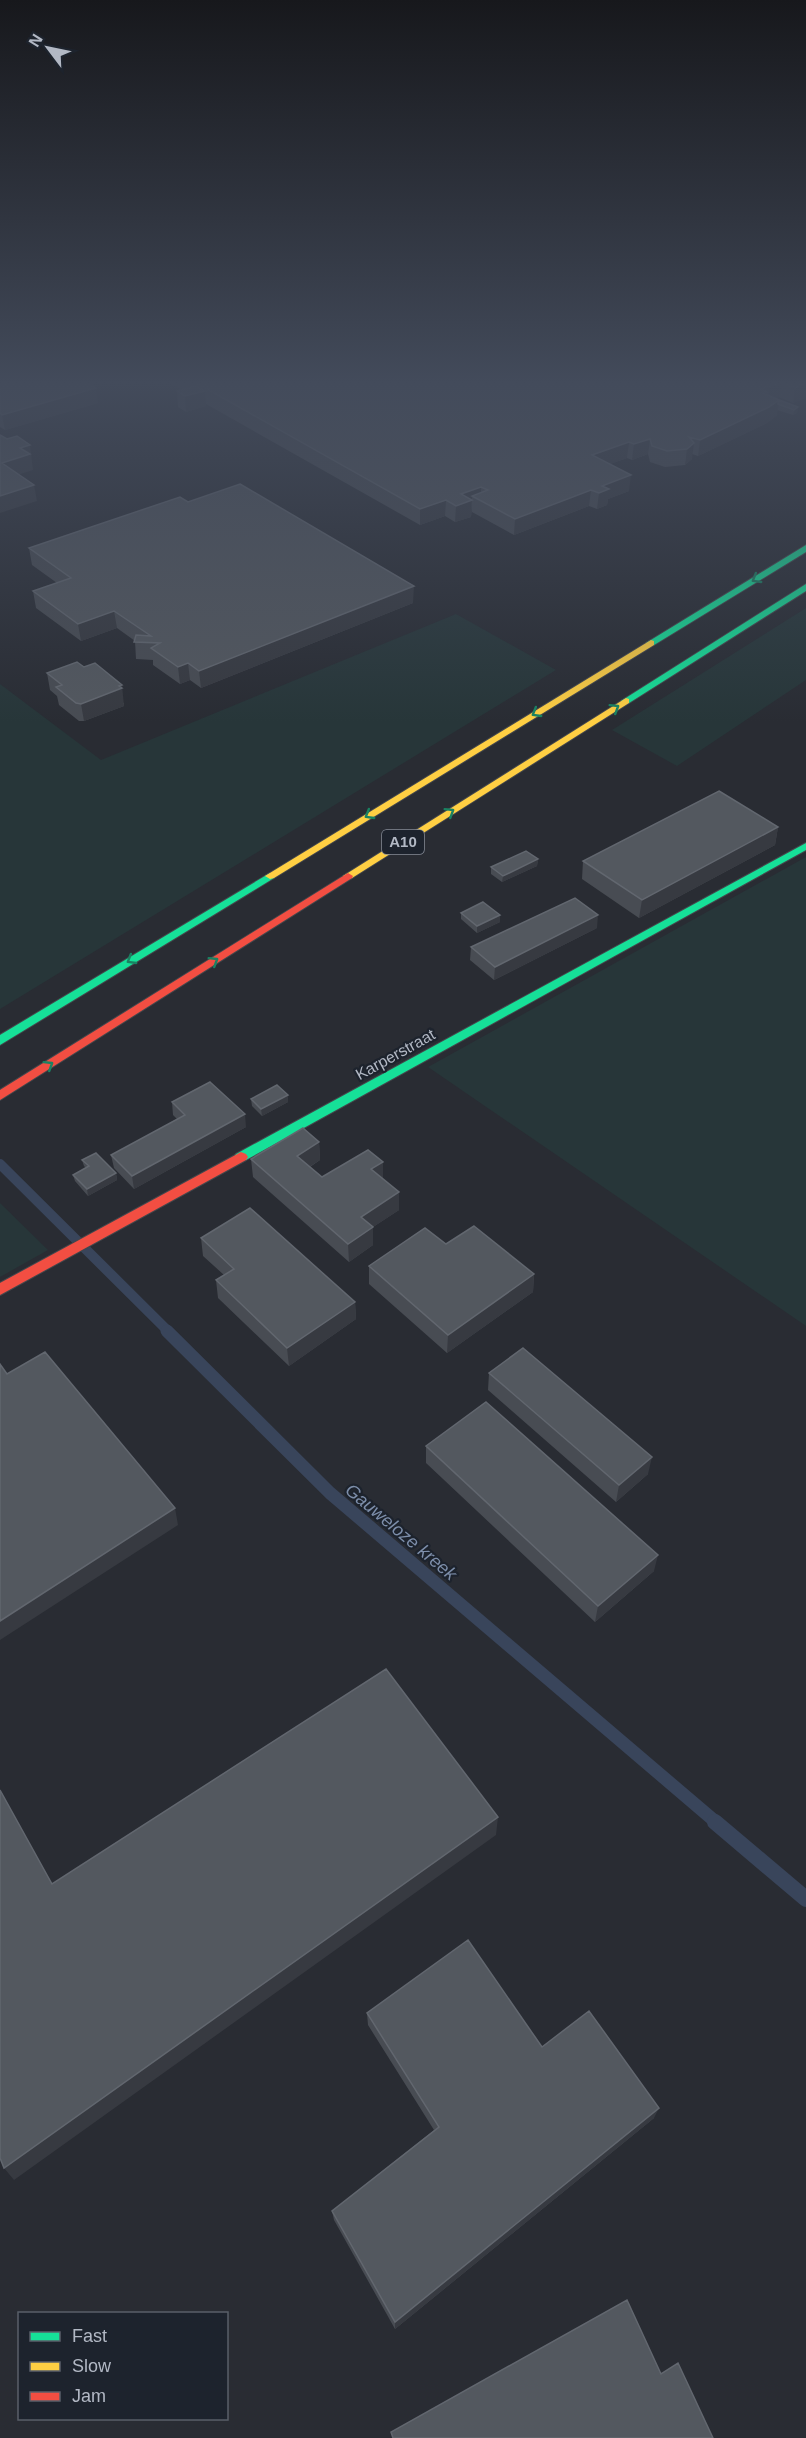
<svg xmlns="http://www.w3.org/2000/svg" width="806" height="2438" font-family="Helvetica,sans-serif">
  <rect width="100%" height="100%" fill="#292c33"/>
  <path fill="#273639" d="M 806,608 L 806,680 L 677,766 L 612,730 Z
    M 456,614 L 556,670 L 0,1009 L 0,684 L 101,760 Z
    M 806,857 L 806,1326 L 428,1067 Z
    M 0,1203 L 48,1250 L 0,1277 Z"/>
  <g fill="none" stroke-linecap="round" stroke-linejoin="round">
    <path stroke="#39455b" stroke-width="10" d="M 0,1164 L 169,1332"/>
    <path stroke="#39455b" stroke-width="13" d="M 167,1331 L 330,1493 L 717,1823"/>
    <path stroke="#39455b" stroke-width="16" d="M 715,1822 L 806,1899"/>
    <g stroke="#44474c" stroke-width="2">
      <path id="fast" d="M 806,545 L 806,552 L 654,645 L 646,643 Z
        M 806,584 L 806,591 L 629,703 L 621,701 Z
        M 806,843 L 806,850 L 246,1160 L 236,1160 L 234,1157 L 236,1154 Z
        M 270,873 L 275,876 L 274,878 L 0,1045 L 0,1035 Z"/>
    </g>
    <g stroke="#44474c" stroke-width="2">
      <path id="slow" d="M 651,640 L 654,641 L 654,645 L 274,878 L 270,879 L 265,876 Z
        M 626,698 L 629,699 L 629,703 L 352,878 L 348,879 L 343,876 Z"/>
    </g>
    <g stroke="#44474c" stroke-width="2">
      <path id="jam" d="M 348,873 L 353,876 L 352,878 L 0,1100 L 0,1090 Z
        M 241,1152 L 246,1154 L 248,1157 L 246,1160 L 0,1295 L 0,1283 Z"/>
    </g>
    <use href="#fast" fill="#16e098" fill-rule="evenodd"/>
    <use href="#slow" fill="#ffcf43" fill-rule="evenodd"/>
    <use href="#jam" fill="#f24e42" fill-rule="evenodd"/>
  </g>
  <path fill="#484c53" d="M 0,380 L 98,403 L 5,430 L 0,427 Z
    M 165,380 L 806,380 L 806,394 L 805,398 L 793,403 L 779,397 L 776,398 L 798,407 L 797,413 L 793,415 L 777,410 L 777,415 L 767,423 L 698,456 L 692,454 L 692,459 L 685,465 L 665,467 L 650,462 L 648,454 L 632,460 L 627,458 L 610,464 L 629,491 L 608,499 L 607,505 L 597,509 L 589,506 L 514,535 L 472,512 L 472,506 L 471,517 L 455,522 L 445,516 L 420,525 L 206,404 L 206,406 L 186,412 L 178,407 L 177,391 L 182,390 Z
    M 188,502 L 413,603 L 201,688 L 190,680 L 180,684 L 153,665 L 153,660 L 136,659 L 135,641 L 117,628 L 81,641 L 36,608 L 33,591 L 57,583 L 32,565 L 29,548 Z
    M 47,673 L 124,703 L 124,706 L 84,721 L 79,721 L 59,705 L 57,696 L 50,690 Z
    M 778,827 L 775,845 L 639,918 L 582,879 L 583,861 Z
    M 538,859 L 537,866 L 502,882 L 491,874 L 491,867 Z
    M 461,913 L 500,922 L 477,933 L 461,919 Z
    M 597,928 L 494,980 L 470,960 L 471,947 Z
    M 251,1099 L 288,1102 L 262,1116 L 252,1106 Z
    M 172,1102 L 246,1127 L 134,1189 L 114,1168 L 111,1155 L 177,1119 L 173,1115 Z
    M 319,1142 L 320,1160 L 310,1167 L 322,1177 L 383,1179 L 399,1192 L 399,1210 L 373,1227 L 373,1245 L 349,1262 L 253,1177 L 251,1159 Z
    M 82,1160 L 116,1173 L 117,1180 L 88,1196 L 75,1181 L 73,1175 L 86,1168 L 84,1166 Z
    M 201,1238 L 355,1302 L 356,1319 L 289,1366 L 218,1298 L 216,1280 L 224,1275 L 203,1256 Z
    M 446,1244 L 534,1274 L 533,1292 L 447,1353 L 369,1284 L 369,1266 Z
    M 489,1373 L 648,1474 L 616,1502 L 488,1390 Z
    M 426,1446 L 654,1571 L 595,1622 L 426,1463 Z
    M 367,2013 L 542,2047 L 654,2118 L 395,2329 L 334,2220 L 332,2211 L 434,2130 L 368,2025 Z"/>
  <path fill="#373a41" d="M 804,380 L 806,380 L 806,394 L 805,398 L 793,403 L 795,388 Z
    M 782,382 L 779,397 L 768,402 L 770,386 Z
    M 96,388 L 98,403 L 5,430 L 2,415 Z
    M 205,391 L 206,406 L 186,412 L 185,396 Z
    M 779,400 L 777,415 L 767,423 L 698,456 L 700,440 Z
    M 798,407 L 797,413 L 793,415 L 794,410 Z
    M 650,439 L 648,454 L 632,460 L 634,444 Z
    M 629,442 L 627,458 L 591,471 L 592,455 Z
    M 694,443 L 692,459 L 685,465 L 687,449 Z
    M 30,445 L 33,470 L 5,479 L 2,463 L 20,448 Z
    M 631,475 L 629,491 L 608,499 L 607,505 L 597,509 L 599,493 L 602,486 Z
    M 34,485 L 37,501 L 0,513 L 0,496 Z
    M 481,487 L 481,500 L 472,496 L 471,517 L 455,522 L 456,506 L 461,494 Z
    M 591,490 L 589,506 L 514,535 L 515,519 Z
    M 446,500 L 445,516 L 420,525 L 420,509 Z
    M 414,586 L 413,603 L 201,688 L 199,671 Z
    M 114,611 L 117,628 L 81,641 L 78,624 Z
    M 188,663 L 190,680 L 180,684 L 178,667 Z
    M 122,685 L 124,706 L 84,721 L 81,704 Z
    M 778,827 L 775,845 L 639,918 L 642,900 Z
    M 538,859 L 537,866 L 502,882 L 503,876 Z
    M 500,915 L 500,922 L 477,933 L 477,926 Z
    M 598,915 L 597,928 L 494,980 L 495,967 Z
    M 288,1095 L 288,1102 L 262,1116 L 261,1109 Z
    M 245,1114 L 246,1127 L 134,1189 L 132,1176 Z
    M 319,1142 L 320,1160 L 298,1174 L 297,1156 Z
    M 383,1162 L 383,1181 L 371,1169 Z
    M 116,1173 L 117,1180 L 88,1196 L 87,1189 Z
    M 399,1192 L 399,1210 L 361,1235 L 361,1217 Z
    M 373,1227 L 373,1245 L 349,1262 L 348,1244 Z
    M 534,1274 L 533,1292 L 447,1353 L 448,1335 Z
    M 355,1302 L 356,1319 L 289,1366 L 287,1348 Z
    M 652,1457 L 648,1474 L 616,1502 L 619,1485 Z
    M 175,1508 L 178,1525 L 0,1640 L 0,1621 Z
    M 658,1555 L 654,1571 L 595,1622 L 598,1606 Z
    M 498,1817 L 496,1835 L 14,2180 L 4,2168 Z
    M 659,2108 L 654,2118 L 395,2329 L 395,2322 Z"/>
  <path fill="#53585f" stroke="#62676f" stroke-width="1.5" d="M 0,380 L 84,380 L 96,388 L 2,415 L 0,413 Z
    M 191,380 L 804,380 L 802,381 L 806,382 L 806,383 L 795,388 L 782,382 L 770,386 L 762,385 L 767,387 L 761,389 L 767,392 L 763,393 L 779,400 L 769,407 L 700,440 L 689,437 L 694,443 L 687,449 L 667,451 L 652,446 L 650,439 L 634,444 L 629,442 L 592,455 L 631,475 L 602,486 L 609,489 L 599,493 L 591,490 L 515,519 L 472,496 L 488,490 L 481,487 L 461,494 L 472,500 L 456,506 L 446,500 L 420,509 Z
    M 196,386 L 205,391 L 185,396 L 177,391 Z
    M 779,400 L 798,407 L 794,410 L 778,404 Z
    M 0,435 L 7,439 L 17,436 L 30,445 L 20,448 L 30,454 L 2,463 L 34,485 L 0,496 Z
    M 240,484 L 414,586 L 199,671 L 188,663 L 178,667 L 151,648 L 160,643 L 134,642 L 136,635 L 151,636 L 114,611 L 78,624 L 33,591 L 71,578 L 29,548 L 180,497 L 188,502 Z
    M 77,662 L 84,667 L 95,663 L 122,685 L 119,686 L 122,688 L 81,704 L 76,703 L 56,687 L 62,685 L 47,673 Z
    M 719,791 L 778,827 L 642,900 L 583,861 Z
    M 526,851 L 538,859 L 503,876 L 491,867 Z
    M 575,898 L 598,915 L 495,967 L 471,947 Z
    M 483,902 L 500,915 L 477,926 L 461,913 Z
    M 210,1082 L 245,1114 L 132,1176 L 111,1155 L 185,1115 L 172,1102 Z
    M 277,1085 L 288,1095 L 261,1109 L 251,1099 Z
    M 303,1128 L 319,1142 L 297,1156 L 322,1177 L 368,1150 L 383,1162 L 371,1169 L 399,1192 L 361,1217 L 373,1227 L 348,1244 L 251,1159 Z
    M 96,1153 L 116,1173 L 87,1189 L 73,1175 L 89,1166 L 82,1160 Z
    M 250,1208 L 355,1302 L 287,1348 L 216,1280 L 234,1269 L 201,1238 Z
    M 474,1226 L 534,1274 L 448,1335 L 369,1266 L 425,1228 L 446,1244 Z
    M 523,1348 L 652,1457 L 619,1485 L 489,1373 Z
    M 45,1352 L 175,1508 L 0,1621 L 0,1364 L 7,1374 Z
    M 486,1402 L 658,1555 L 598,1606 L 426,1446 Z
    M 386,1669 L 498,1817 L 4,2168 L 0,2158 L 0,1790 L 52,1884 Z
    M 468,1940 L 542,2047 L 589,2011 L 659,2108 L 395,2322 L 332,2211 L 439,2127 L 367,2013 Z
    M 627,2300 L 661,2374 L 678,2363 L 713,2438 L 393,2438 L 391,2432 Z"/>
  <defs><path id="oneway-chevron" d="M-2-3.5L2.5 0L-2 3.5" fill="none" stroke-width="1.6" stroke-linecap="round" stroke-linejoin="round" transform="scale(1.5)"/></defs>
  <g stroke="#1a8262">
    <use href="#oneway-chevron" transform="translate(756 579) rotate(149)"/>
    <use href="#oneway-chevron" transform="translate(615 708) rotate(-32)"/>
    <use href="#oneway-chevron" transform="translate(536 713) rotate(149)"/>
    <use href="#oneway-chevron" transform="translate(450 812) rotate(-32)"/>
    <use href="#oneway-chevron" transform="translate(369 815) rotate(149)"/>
    <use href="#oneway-chevron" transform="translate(131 960) rotate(149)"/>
    <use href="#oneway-chevron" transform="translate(214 961) rotate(-32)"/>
    <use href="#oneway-chevron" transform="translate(49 1065) rotate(-32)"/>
  </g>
  <linearGradient id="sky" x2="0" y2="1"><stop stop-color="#17181c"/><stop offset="0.53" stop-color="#434b5b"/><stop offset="1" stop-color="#434b5b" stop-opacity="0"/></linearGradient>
  <rect width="806" height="722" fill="url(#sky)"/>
  <g text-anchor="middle" stroke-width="4.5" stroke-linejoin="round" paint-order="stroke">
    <rect fill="#1d232d" stroke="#858b97" stroke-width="1.5" x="382" y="830" width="42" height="24" rx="4.5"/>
    <g font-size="15" font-weight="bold" fill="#b2b8c4">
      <text x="403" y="847">A10</text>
    </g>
    <g font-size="16" fill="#b2b8c4" stroke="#1d232d">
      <text transform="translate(395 1054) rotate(-29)" y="6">Karperstraat</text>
    </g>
    <g font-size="18" font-style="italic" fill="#7d8eaa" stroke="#1d232d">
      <text transform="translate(401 1532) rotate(40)" y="6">Gauweloze kreek</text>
    </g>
  </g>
  <rect x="18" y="2312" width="210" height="108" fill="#1d232d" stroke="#595f69" stroke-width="1.5"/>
  <rect x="30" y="2332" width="30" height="9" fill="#16e098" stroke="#595f69" stroke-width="1.5"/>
  <text x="72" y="2342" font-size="18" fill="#b2b8c4">Fast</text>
  <rect x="30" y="2362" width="30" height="9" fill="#ffcf43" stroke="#595f69" stroke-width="1.5"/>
  <text x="72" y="2372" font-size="18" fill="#b2b8c4">Slow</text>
  <rect x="30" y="2392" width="30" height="9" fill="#f24e42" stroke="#595f69" stroke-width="1.5"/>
  <text x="72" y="2402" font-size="18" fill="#b2b8c4">Jam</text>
  <g transform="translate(48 48) rotate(302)" stroke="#1d232d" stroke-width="4.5" paint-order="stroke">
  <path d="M0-4.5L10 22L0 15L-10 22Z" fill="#b2b8c4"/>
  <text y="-9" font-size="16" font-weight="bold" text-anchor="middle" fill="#b2b8c4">N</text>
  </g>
</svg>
